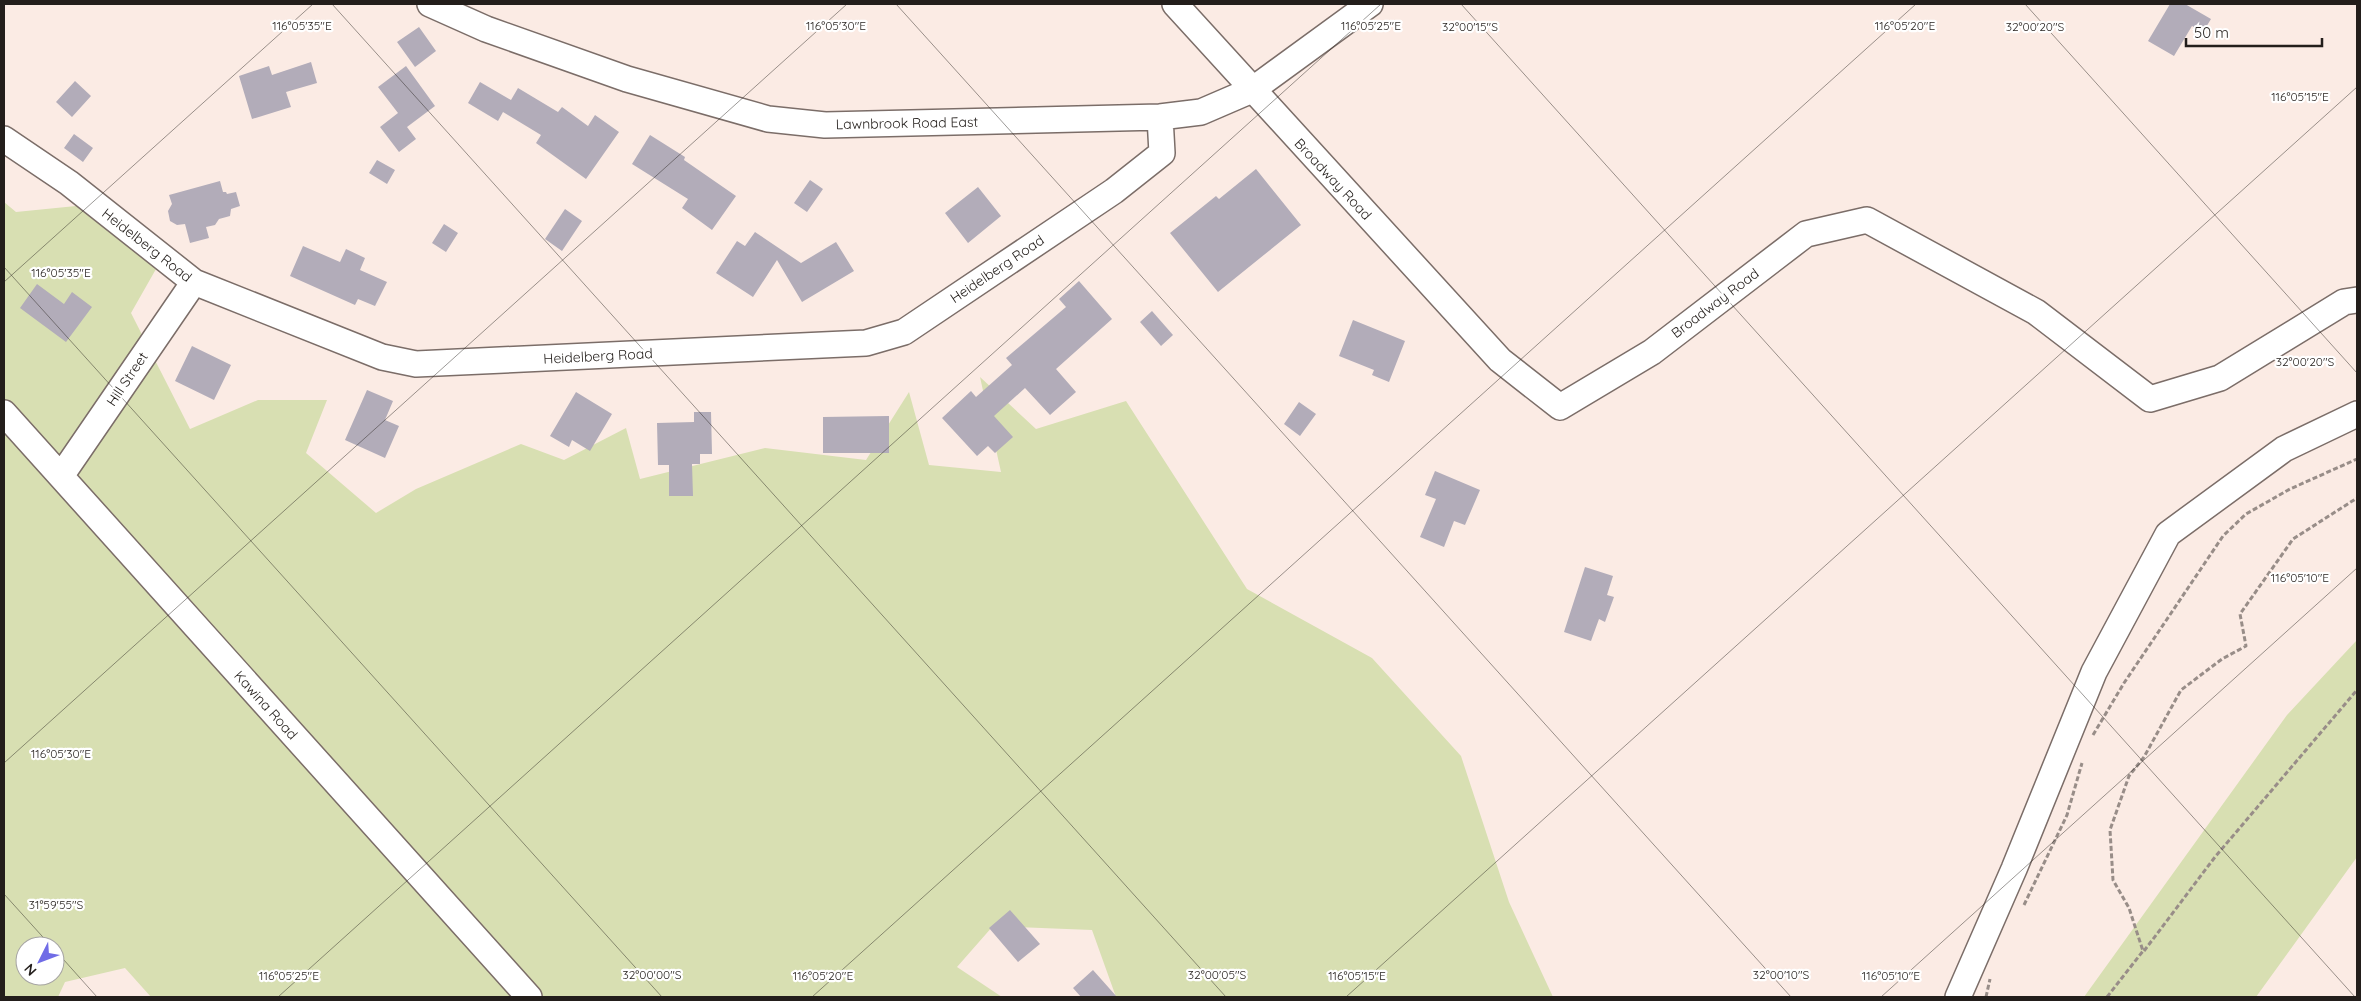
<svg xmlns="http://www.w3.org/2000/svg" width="2361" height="1001" font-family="Quicksand,sans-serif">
  <rect width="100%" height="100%" fill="#fbebe4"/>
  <path fill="#d8dfb2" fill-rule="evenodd" d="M 4,202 L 16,212 L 96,204 L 160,262 L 131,313 L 190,429 L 258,400 L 327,400 L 306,453 L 376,513 L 416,489 L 521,444 L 564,460 L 626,428 L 640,479 L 765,448 L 866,460 L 909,392 L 929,465 L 1001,472 L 980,377 L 1036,429 L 1126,401 L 1247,589 L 1372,658 L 1461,756 L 1509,902 L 1553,997 L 1116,997 L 1092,930 L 993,926 L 957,967 L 1002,997 L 151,997 L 125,968 L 65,982 L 58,997 L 4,997 ZM 25,946 L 55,946 L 55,976 L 25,976 Z
    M 2357,640 L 2357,857 L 2256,997 L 2084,997 L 2287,715 Z"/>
  <path fill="#b2acb9" d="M 2170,4 L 2185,4 L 2211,19 L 2203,32 L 2192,26 L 2174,56 L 2148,41 Z
    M 419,27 L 436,51 L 415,67 L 397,42 Z
    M 311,62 L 317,83 L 286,92 L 291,107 L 252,119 L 239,76 L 269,66 L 272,75 Z
    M 406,66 L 435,106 L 407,127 L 416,139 L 399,152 L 380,127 L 398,113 L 378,87 Z
    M 75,81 L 91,96 L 72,117 L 56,102 Z
    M 480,82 L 511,100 L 518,88 L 558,112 L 562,107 L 588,126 L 595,115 L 619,132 L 586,179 L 536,143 L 541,135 L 503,112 L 498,121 L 468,103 Z
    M 74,134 L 93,148 L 83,162 L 64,148 Z
    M 650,135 L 685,157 L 684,160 L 736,196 L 712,230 L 682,208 L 688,199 L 632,164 Z
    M 377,160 L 395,170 L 387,184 L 369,173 Z
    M 1256,169 L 1301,225 L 1218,292 L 1170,233 L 1216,196 L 1219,199 Z
    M 810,180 L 823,189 L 807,212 L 794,203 Z
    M 220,181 L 223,192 L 226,192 L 227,194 L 236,192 L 240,206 L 231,209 L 230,216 L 219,219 L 215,225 L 206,227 L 209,238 L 190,243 L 185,224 L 177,225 L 170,221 L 168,211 L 172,204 L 169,195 Z
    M 978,187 L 1001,216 L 968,243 L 945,213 Z
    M 565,209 L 582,221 L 562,251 L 545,239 Z
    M 444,224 L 458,233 L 446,252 L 432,243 Z
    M 755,232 L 801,263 L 836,242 L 854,271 L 802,302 L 777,260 L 753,297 L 716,273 L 737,241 L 745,246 Z
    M 303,246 L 340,262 L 346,249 L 365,258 L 360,270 L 387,282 L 375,306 L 358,299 L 355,305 L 290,276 Z
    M 1079,281 L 1112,319 L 1056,369 L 1076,392 L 1050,415 L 1025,388 L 994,416 L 1013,437 L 995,453 L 988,446 L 977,456 L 942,418 L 971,391 L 976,397 L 1012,365 L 1006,358 L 1066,307 L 1059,299 Z
    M 37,284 L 64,304 L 72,292 L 92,307 L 66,342 L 20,308 Z
    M 1152,311 L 1173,335 L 1161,346 L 1140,322 Z
    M 1353,320 L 1405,341 L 1389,382 L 1372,375 L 1374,370 L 1339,356 Z
    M 192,346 L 231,365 L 214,400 L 175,381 Z
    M 367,390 L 393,401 L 385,420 L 399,426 L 385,458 L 345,440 Z
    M 576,392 L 612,414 L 590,451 L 572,440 L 569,447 L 550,436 Z
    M 1299,402 L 1316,414 L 1300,436 L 1284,424 Z
    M 694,412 L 711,412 L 712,454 L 700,454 L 700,464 L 692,464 L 693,496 L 669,496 L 669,465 L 658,465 L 657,423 L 694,422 Z
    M 889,416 L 889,453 L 823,453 L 823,417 Z
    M 1435,471 L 1480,490 L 1465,525 L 1454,521 L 1444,547 L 1420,537 L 1436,499 L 1425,495 Z
    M 1585,567 L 1613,576 L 1607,595 L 1614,597 L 1605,622 L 1599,619 L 1591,641 L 1564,632 Z
    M 1010,910 L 1040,944 L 1018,962 L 989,928 Z
    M 1093,970 L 1117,997 L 1081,997 L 1073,988 Z"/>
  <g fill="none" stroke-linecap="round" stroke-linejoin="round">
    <g stroke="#7b6d68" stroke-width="28">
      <path id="minor" d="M 430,4 L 486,29 L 627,79 L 768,119 L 825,125 L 1160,117 L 1201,112 L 1252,90 L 1370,4
        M 1175,4 L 1500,360 L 1560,407 L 1652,352 L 1806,234 L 1867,220 L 2036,312 L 2150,399 L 2220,378 L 2344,302 L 2357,300
        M 4,139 L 69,183 L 194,282 L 382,357 L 416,364 L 866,343 L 904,332 L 1114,191 L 1162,153 L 1160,117
        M 4,413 L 529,997
        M 61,476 L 194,282
        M 1958,997 L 2014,869 L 2094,672 L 2168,534 L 2284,449 L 2357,414"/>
    </g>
    <path stroke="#988d88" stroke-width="3" stroke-dasharray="5 2.5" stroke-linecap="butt" d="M 2093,735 L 2124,683 L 2223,536 L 2246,514 L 2290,489 L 2357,459
      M 2024,905 L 2067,815 L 2082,763
      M 2144,951 L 2215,857 L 2357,690
      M 1986,997 L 1990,979
      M 2107,997 L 2143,951 L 2129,908 L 2113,880 L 2110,830 L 2129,776 L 2144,757 L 2181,690 L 2222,659 L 2246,646 L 2240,614 L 2293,539 L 2357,498"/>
    <use href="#minor" stroke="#fff" stroke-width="25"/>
  </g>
  <path fill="none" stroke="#231e1b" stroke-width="1" stroke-opacity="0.45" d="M 332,4 L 1226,997M 896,4 L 1791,997M 1461,4 L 2355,997M 2025,4 L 2357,373M 4,267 L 662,997M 4,282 L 313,4M 4,763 L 847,4M 4,894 L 51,946M 55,950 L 97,997M 278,997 L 1381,4M 812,997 L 1916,4M 1346,997 L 2357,87M 1881,997 L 2357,568"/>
  <g text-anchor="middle" stroke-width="4.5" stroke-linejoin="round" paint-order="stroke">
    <g font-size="14" fill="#231e1b" stroke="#fff">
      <text transform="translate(907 123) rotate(-1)" y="5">Lawnbrook Road East</text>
      <text transform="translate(1333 179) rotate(47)" y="5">Broadway Road</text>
      <text transform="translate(147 245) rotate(38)" y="5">Heidelberg Road</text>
      <text transform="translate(997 269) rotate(-34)" y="5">Heidelberg Road</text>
      <text transform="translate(1715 303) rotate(-37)" y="5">Broadway Road</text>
      <text transform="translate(598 356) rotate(-3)" y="5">Heidelberg Road</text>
      <text transform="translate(127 379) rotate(-56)" y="5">Hill Street</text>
      <text transform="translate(266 705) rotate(48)" y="5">Kawina Road</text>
    </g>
  </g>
  <g font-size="12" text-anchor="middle" fill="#231e1b" stroke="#fff" stroke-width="4.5" stroke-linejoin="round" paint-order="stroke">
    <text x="302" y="30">116°05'35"E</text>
    <text x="836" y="30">116°05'30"E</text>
    <text x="1371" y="30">116°05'25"E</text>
    <text x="1905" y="30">116°05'20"E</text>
    <text x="1470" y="31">32°00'15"S</text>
    <text x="2035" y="31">32°00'20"S</text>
    <text x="2300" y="101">116°05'15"E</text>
    <text x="61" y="277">116°05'35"E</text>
    <text x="2305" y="366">32°00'20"S</text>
    <text x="2300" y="582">116°05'10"E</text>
    <text x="61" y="758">116°05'30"E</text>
    <text x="56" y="909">31°59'55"S</text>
    <text x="652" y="979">32°00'00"S</text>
    <text x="1217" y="979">32°00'05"S</text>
    <text x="1781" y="979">32°00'10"S</text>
    <text x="289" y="980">116°05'25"E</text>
    <text x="823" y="980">116°05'20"E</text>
    <text x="1357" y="980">116°05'15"E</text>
    <text x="1891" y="980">116°05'10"E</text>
  </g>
  <rect width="2361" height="1001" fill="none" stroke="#231e1b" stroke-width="10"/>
  <g transform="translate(40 961) rotate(228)"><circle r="24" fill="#ffffff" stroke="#a7a5a4"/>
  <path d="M0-4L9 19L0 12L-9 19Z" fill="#706ce6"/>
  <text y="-8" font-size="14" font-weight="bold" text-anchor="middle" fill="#231e1b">N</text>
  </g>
  <path d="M2186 38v8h136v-8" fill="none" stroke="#231e1b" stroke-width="2.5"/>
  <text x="2194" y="38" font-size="15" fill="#231e1b" stroke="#ffffff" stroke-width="4" paint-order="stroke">50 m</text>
</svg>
